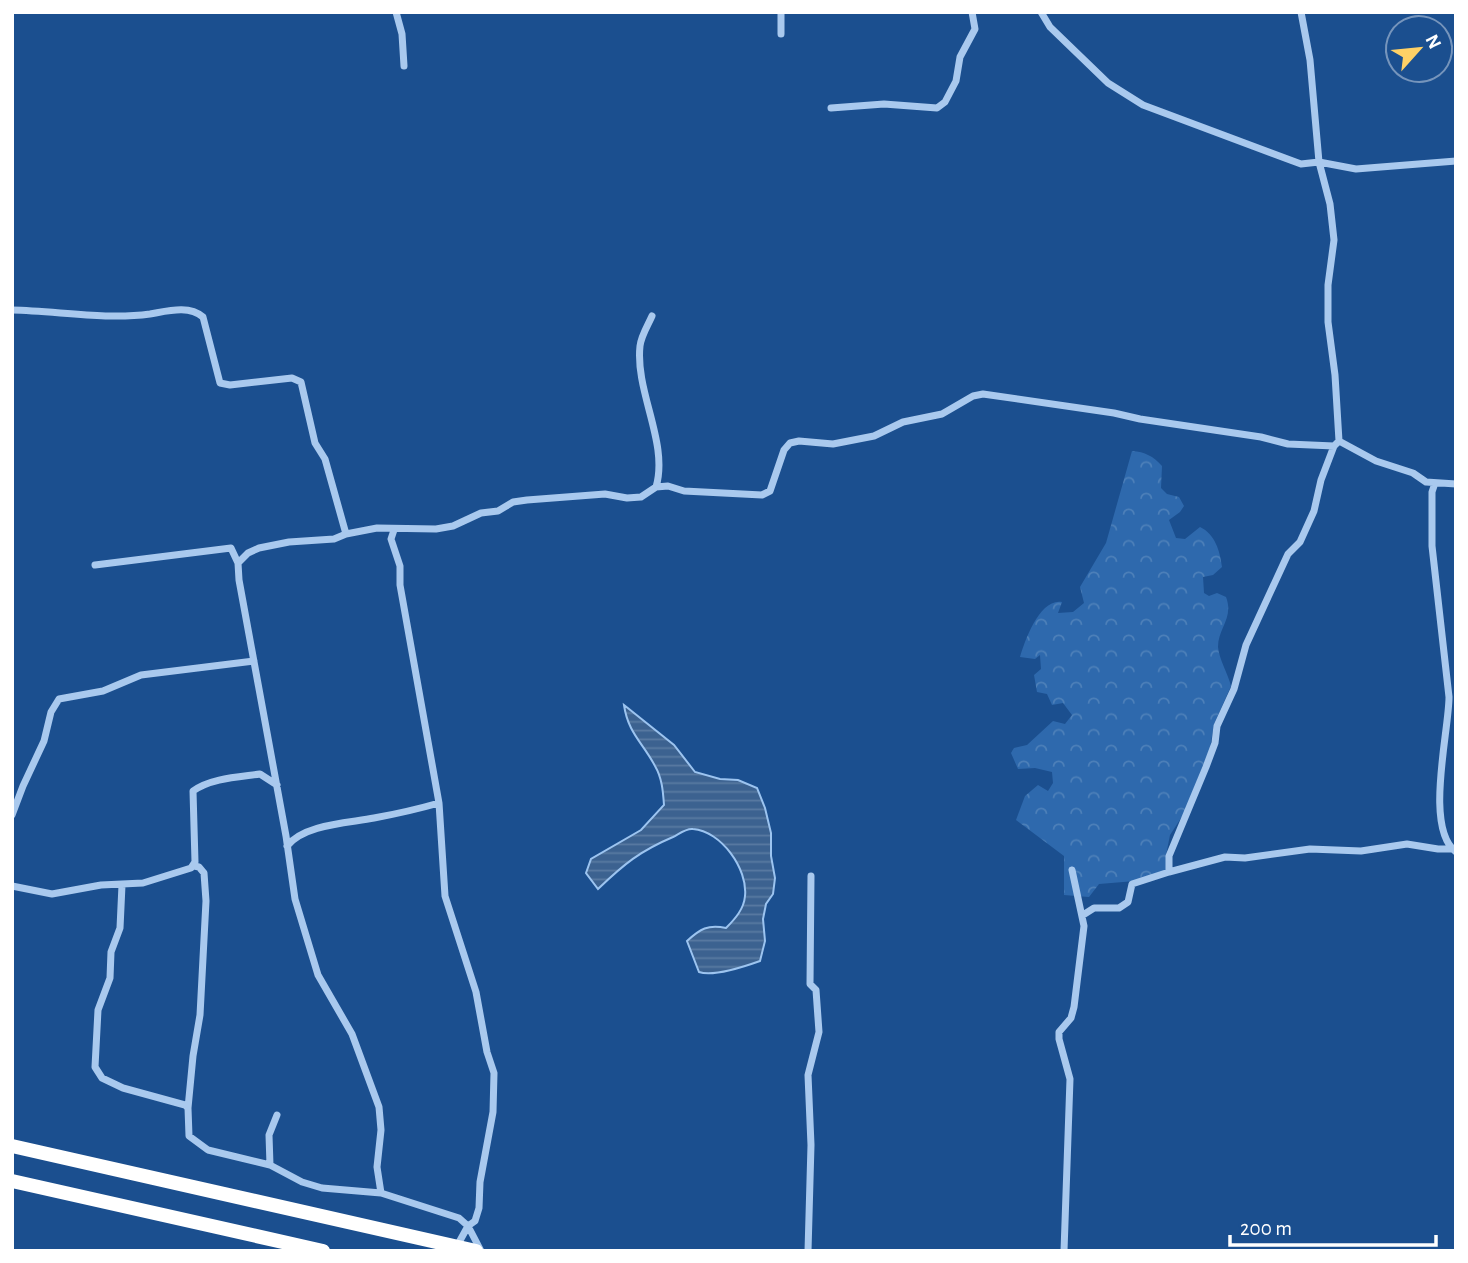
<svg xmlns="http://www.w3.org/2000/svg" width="1468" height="1263" font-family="'Alegreya Sans',sans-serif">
  <defs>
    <pattern id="forest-crowns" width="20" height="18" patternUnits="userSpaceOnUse" patternTransform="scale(1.75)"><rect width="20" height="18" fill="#2e69ad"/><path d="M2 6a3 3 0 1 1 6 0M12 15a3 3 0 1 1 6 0" fill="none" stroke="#4d80b9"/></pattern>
    <pattern id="water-rules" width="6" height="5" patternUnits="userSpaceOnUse" patternTransform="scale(1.75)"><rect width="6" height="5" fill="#3c6290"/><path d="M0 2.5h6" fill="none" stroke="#597aa1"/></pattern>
  </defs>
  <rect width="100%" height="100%" fill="#1b4f8f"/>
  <path fill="url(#forest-crowns)" d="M 1132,451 C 1145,452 1153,456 1162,466 L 1161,488 L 1167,494 L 1179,497 L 1184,506 L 1180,512 L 1169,520 L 1176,538 L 1185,539 L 1200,527 C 1215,534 1220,551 1222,567 L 1213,575 L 1203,577 L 1204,593 L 1209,596 L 1217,593 L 1226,597 C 1234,618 1218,628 1218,647 C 1219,659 1228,674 1231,686 L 1214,724 L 1210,748 L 1183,815 L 1170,835 L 1166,855 L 1167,870 L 1135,881 L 1099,884 L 1089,897 L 1064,895 L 1064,856 L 1016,820 L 1025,796 L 1038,785 L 1048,791 L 1053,783 L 1052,772 L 1035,768 L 1018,769 L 1011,753 L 1014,748 L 1027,745 L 1053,721 L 1065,724 L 1072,715 L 1063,703 L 1052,705 L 1047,694 L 1037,692 L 1034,675 L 1041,669 L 1040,655 L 1035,659 L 1020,657 C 1025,640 1040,598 1062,602 L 1058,613 L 1073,612 L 1084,603 L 1080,587 L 1106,543 Z"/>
  <path fill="url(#water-rules)" stroke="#9cc4f0" stroke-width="2" d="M 624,705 L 674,745 L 695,772 L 720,779 L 738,780 L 757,788 L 765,808 L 771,833 L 771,856 L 775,878 L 773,894 L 766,904 L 763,919 L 765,941 L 760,961 C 746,966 713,977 699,972 L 687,941 C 700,929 708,924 726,928 C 735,919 744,909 745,896 C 748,869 721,831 693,829 C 686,828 679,834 673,837 C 640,851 624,864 598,889 L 586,873 L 591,859 L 641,830 L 664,805 C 663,791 662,778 655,766 C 643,743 628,733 624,705 Z"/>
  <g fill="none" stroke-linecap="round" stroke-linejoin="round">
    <path stroke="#a9c9ee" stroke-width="7" d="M 396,12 L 402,34 L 404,66
      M 1041,12 L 1050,27 L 1108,83 L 1143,105 L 1301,164 L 1319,162 L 1356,169 L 1456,161
      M 781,34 L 781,12
      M 831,108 L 884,104 L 937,108 L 945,102 L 956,81 L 960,57 L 975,29 L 972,12
      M 12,310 C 58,311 105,320 150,314 C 168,311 189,305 203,317 L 220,383 L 230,385 L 292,378 L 301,382 L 315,443 L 325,459 L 346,534
      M 652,316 C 648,325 641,336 640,346 C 635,392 669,443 656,487
      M 1339,441 L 1376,461 L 1413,473 L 1426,482 L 1456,484
      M 1435,483 L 1432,492 L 1432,546 L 1449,697 C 1449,732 1424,828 1456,852
      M 95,565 L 231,548 L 238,563
      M 439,803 L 445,896 L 476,992 L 487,1052 L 494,1073 L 493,1112 L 480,1182 L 479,1208 L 475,1221 L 468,1226 L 457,1246
      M 12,815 L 23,786 L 44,741 L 51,712 L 59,699 L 103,691 L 141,675 L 254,661
      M 287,846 C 304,824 349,823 374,818 C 396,814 418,809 439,803 L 400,585 L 400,566 L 391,539 L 394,530
      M 1169,872 L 1225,857 L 1245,858 L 1310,849 L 1361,851 L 1407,844 L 1438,849 L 1452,849
      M 122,885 L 120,928 L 111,952 L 110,978 L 98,1010 L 95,1067 L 102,1078 L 123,1088 L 185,1105 L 188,1108 L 189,1136 L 208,1150 L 270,1165 L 302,1182 L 322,1188 L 381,1193
      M 12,886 L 52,894 L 101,885 L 143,883 L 191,868 L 195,862 L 193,791 C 211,778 239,777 260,774 L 277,785
      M 1083,915 L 1094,908 L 1119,908 L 1128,902 L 1132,884 L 1169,872 L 1169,856 L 1206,767 L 1215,743 L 1217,726 L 1234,689 L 1246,645 L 1288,554 L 1300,542 L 1314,511 L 1321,480 L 1334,446
      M 188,1108 L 193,1056 L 200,1015 L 206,901 L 204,873 L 199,867 L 194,866
      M 270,1165 L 269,1135 L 277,1115
      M 481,1251 L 468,1226 L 459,1218 L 381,1193 L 377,1167 L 381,1130 L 379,1107 L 352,1034 L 318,975 L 295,899 L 286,836 L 239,580 L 238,563 L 248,553 L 259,548 L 289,542 L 334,539 L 346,534 L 377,528 L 436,529 L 453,526 L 481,513 L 498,511 L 513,502 L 527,500 L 605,494 L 627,498 L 641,497 L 656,487 L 668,486 L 684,491 L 762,495 L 770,491 L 784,450 L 790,443 L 799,441 L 833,444 L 874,436 L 903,422 L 942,414 L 973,396 L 983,394 L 1114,413 L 1140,419 L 1261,437 L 1288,444 L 1334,446 L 1339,441 L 1335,375 L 1328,322 L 1328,285 L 1334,240 L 1330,204 L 1319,162 L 1310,60 L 1301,12
      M 808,1251 L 811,1145 L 808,1075 L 819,1032 L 816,990 L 810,984 L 811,876
      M 1064,1251 L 1070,1079 L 1059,1039 L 1059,1032 L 1071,1018 L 1074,1007 L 1084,926 L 1072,870"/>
    <path stroke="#fff" stroke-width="14" d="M 12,1146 L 476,1251
      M 12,1181 L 323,1251"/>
  </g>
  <rect width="1468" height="1263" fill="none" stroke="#ffffff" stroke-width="28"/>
  <g transform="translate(1419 49) rotate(63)"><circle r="33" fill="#1b4f8f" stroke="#7695bc" stroke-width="2"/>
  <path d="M0-5L12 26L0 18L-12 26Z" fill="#ffd166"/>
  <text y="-10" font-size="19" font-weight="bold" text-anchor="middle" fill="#ffffff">N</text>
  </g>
  <path d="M1230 1235v10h206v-10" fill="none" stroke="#ffffff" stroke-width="3.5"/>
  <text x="1240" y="1235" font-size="21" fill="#ffffff" stroke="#1b4f8f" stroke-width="5" paint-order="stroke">200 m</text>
</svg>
